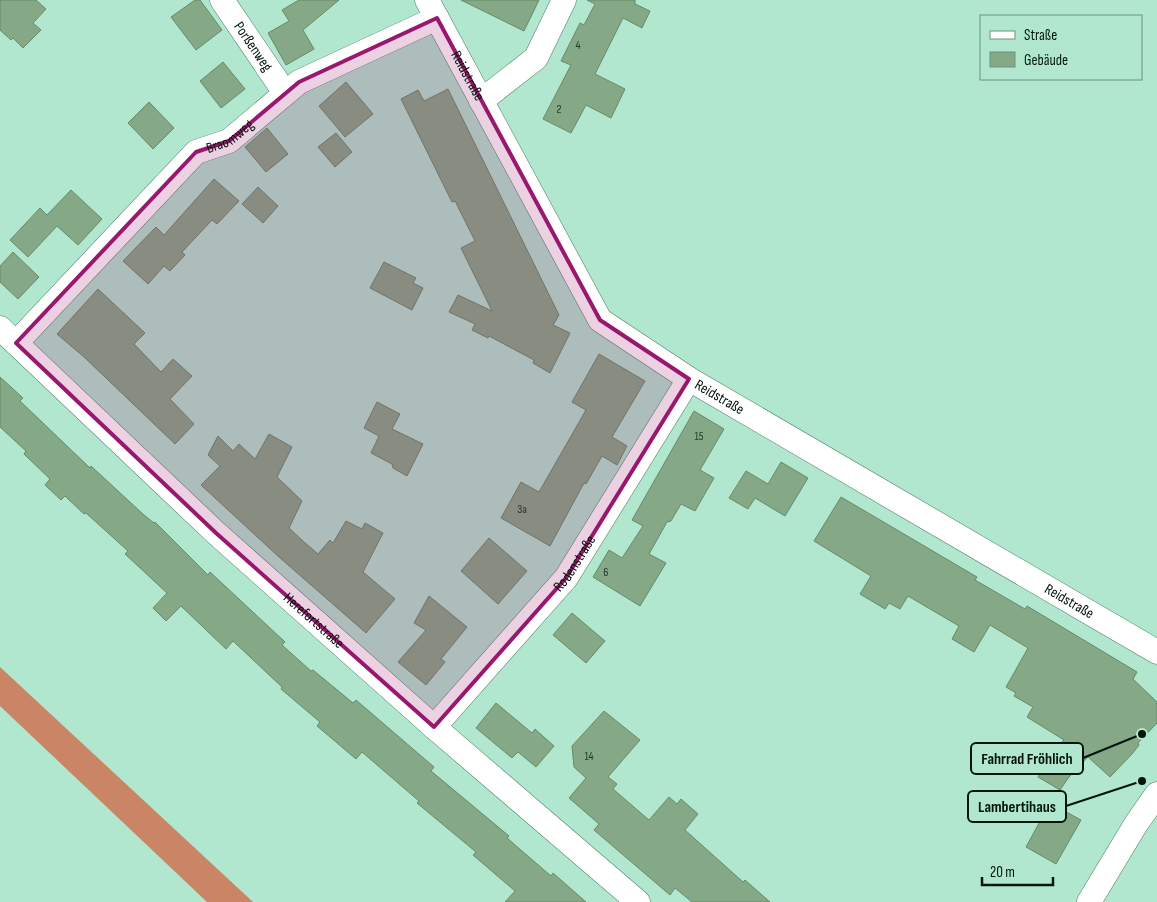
<svg xmlns="http://www.w3.org/2000/svg" width="1157" height="902" font-family="'Sofia Sans Condensed',sans-serif">
  <rect width="100%" height="100%" fill="#b1e7cf"/>
  <path fill="#c98566" d="M 0,667 L 253,902 L 207,902 L 0,706 Z"/>
  <path fill="#85a986" stroke="#678a68" d="M 0,0 L 36,0 L 46,9 L 33,23 L 41,30 L 23,48 L 13,38 L 11,40 L 0,30 Z
    M 195,0 L 200,0 L 222,30 L 196,50 L 171,17 Z
    M 299,0 L 339,0 L 303,30 L 314,49 L 286,65 L 268,33 L 289,21 L 282,10 Z
    M 461,0 L 539,0 L 524,31 Z
    M 587,0 L 635,0 L 635,4 L 650,11 L 642,28 L 623,18 L 595,74 L 625,89 L 611,118 L 586,105 L 571,133 L 543,119 L 571,65 L 561,61 L 580,23 L 584,25 L 595,4 Z
    M 223,62 L 245,89 L 221,108 L 200,81 Z
    M 346,82 L 373,114 L 345,137 L 319,106 Z
    M 448,89 L 559,315 L 553,325 L 570,333 L 550,373 L 533,363 L 534,360 L 489,336 L 488,338 L 472,330 L 475,324 L 449,312 L 458,295 L 492,311 L 461,248 L 475,241 L 455,201 L 452,202 L 401,99 L 418,90 L 424,101 Z
    M 149,102 L 174,128 L 153,149 L 128,123 Z
    M 267,128 L 288,154 L 266,172 L 245,147 Z
    M 336,133 L 352,152 L 335,167 L 318,147 Z
    M 214,179 L 239,201 L 217,224 L 212,220 L 182,252 L 185,255 L 170,271 L 164,266 L 148,284 L 123,261 L 156,227 L 164,235 Z
    M 258,187 L 278,206 L 263,223 L 242,204 Z
    M 71,190 L 102,219 L 78,245 L 57,226 L 28,257 L 10,240 L 40,208 L 47,215 Z
    M 13,252 L 39,277 L 18,299 L 0,282 L 0,266 Z
    M 384,262 L 416,278 L 413,283 L 423,288 L 412,310 L 370,288 Z
    M 98,289 L 145,333 L 134,344 L 161,372 L 173,359 L 192,376 L 170,399 L 194,424 L 175,444 L 84,357 L 57,334 Z
    M 599,354 L 645,381 L 612,437 L 627,446 L 617,465 L 602,456 L 586,484 L 584,483 L 550,546 L 501,518 L 521,482 L 539,492 L 586,410 L 572,402 Z
    M 0,377 L 23,398 L 20,401 L 90,468 L 91,466 L 144,515 L 154,523 L 155,522 L 208,575 L 210,572 L 285,642 L 282,645 L 311,671 L 313,670 L 353,703 L 356,700 L 434,767 L 431,771 L 509,836 L 507,838 L 551,876 L 553,873 L 586,902 L 505,902 L 515,891 L 473,855 L 476,852 L 417,803 L 419,801 L 362,752 L 356,759 L 317,726 L 320,722 L 281,689 L 282,687 L 233,641 L 226,649 L 181,606 L 166,621 L 153,608 L 167,593 L 125,554 L 128,551 L 86,513 L 84,514 L 65,496 L 61,500 L 45,485 L 50,479 L 24,454 L 26,451 L 0,427 Z
    M 377,402 L 400,414 L 392,429 L 423,444 L 407,476 L 393,468 L 392,464 L 371,453 L 379,436 L 364,428 Z
    M 694,411 L 724,429 L 700,470 L 714,478 L 695,511 L 681,504 L 671,521 L 667,522 L 649,554 L 666,563 L 640,606 L 593,577 L 609,550 L 622,558 L 643,526 L 632,520 Z
    M 269,434 L 292,447 L 277,477 L 302,501 L 289,528 L 304,542 L 318,554 L 330,540 L 333,543 L 346,521 L 362,529 L 365,523 L 383,533 L 363,572 L 395,599 L 366,633 L 279,557 L 201,485 L 220,466 L 208,455 L 218,436 L 233,451 L 239,444 L 255,459 Z
    M 781,462 L 808,478 L 785,516 L 755,498 L 748,509 L 729,498 L 746,471 L 768,484 Z
    M 841,497 L 977,577 L 975,580 L 1025,609 L 1027,606 L 1137,672 L 1133,679 L 1157,702 L 1157,723 L 1138,743 L 1139,745 L 1132,754 L 1110,777 L 1088,757 L 1069,777 L 1060,790 L 1038,777 L 1045,765 L 1041,762 L 1064,740 L 1027,717 L 1033,707 L 1014,696 L 1016,693 L 1006,687 L 1028,648 L 990,625 L 974,652 L 952,639 L 959,626 L 908,596 L 900,609 L 889,603 L 885,609 L 860,594 L 871,576 L 814,541 Z
    M 489,538 L 527,571 L 498,604 L 461,571 Z
    M 429,596 L 467,627 L 441,659 L 445,662 L 426,685 L 398,662 L 426,630 L 414,623 Z
    M 572,613 L 605,641 L 586,663 L 553,635 Z
    M 496,703 L 532,733 L 535,729 L 554,746 L 536,767 L 518,752 L 512,758 L 476,728 Z
    M 604,711 L 640,740 L 608,777 L 617,784 L 613,789 L 649,820 L 669,797 L 677,804 L 681,799 L 698,814 L 685,830 L 743,882 L 745,880 L 770,902 L 692,902 L 675,888 L 670,895 L 594,830 L 599,824 L 569,798 L 586,778 L 574,767 L 572,746 Z
    M 1050,803 L 1081,820 L 1056,864 L 1026,847 Z"/>
  <g fill="none" stroke-linecap="round" stroke-linejoin="round">
    <g stroke="#487b66" stroke-width="25">
      <g id="street">
        <path id="s1" d="M 222,0 L 285,93"/>
        <path id="s2" d="M 427,0 L 600,320 L 689,379 L 1157,652"/>
        <path d="M 481,101 L 536,58 L 564,0"/>
        <path id="s3" d="M 0,328 L 216,533 L 434,727 L 638,902"/>
        <path id="s4" d="M 16,343 L 196,152 L 229,141 L 299,82 L 437,18"/>
        <path id="s5" d="M 434,727 L 566,578 L 689,379"/>
        <path d="M 1089,902 L 1136,824 L 1157,794"/>
      </g>
    </g>
    <use href="#street" stroke="#fff" stroke-width="24"/>
  </g>
  <path fill="#99186f" fill-opacity="0.2" stroke="#99186f" stroke-width="4" stroke-linejoin="round" d="M 437,18 L 600,320 L 689,379 L 566,578 L 434,727 L 216,533 L 16,343 L 196,152 L 229,141 L 299,82 Z"/>
  <g text-anchor="middle" stroke-width="4.5" stroke-linejoin="round" paint-order="stroke">
    <g font-size="12" fill="#233a2b">
      <text x="578" y="49">4</text>
      <text x="559" y="113">2</text>
      <text x="699" y="440">15</text>
      <text x="522" y="513">3a</text>
      <text x="606" y="576">6</text>
      <text x="589" y="760">14</text>
    </g>
    <g font-size="15" fill="#02150d" stroke="#b1e7cf">
      <text dy="5" stroke="none"><textPath href="#s1" startOffset="56">Porßenweg</textPath></text>
      <text dy="5" stroke="none"><textPath href="#s2" startOffset="86">Reidstraße</textPath></text>
      <text dy="5" stroke="none"><textPath href="#s4" startOffset="300">Braomweg</textPath></text>
      <text dy="5" stroke="none"><textPath href="#s2" startOffset="506">Reidstraße</textPath></text>
      <text dy="5" stroke="none"><textPath href="#s5" startOffset="216">Rodenstraße</textPath></text>
      <text dy="5" stroke="none"><textPath href="#s2" startOffset="911">Reidstraße</textPath></text>
      <text dy="5" stroke="none"><textPath href="#s3" startOffset="429">Herefortstraße</textPath></text>
    </g>
  </g>
  <path fill="none" stroke="#02150d" stroke-width="2" d="M1142 734L1083 758M1142 781L1066 806"/>
  <g fill="#02150d" stroke="#b1e7cf" stroke-width="2">
    <circle cx="1142" cy="734" r="5"/>
    <circle cx="1142" cy="781" r="5"/>
  </g>
  <g fill="#b1e7cf" stroke="#02150d" stroke-width="2">
    <rect x="971" y="743" width="112" height="31" rx="5"/>
    <rect x="968" y="791" width="98" height="31" rx="5"/>
  </g>
  <g font-size="16" text-anchor="middle" font-weight="bold" fill="#02150d">
    <text x="1027" y="764">Fahrrad Fröhlich</text>
    <text x="1017" y="812">Lambertihaus</text>
  </g>
  <rect x="980" y="15" width="162" height="65" fill="#b1e7cf" stroke="#6b9381"/>
  <rect x="990" y="31" width="25" height="8" fill="#ffffff" stroke="#6b9381"/>
  <text x="1024" y="40" font-size="15" fill="#02150d">Straße</text>
  <rect x="990" y="52" width="25" height="15" fill="#85a986" stroke="#6b9381"/>
  <text x="1024" y="65" font-size="15" fill="#02150d">Gebäude</text>
  <path d="M982 877v8h71v-8" fill="none" stroke="#02150d" stroke-width="2.5"/>
  <text x="990" y="877" font-size="15" fill="#02150d" stroke="#b1e7cf" stroke-width="4" paint-order="stroke">20 m</text>
</svg>
